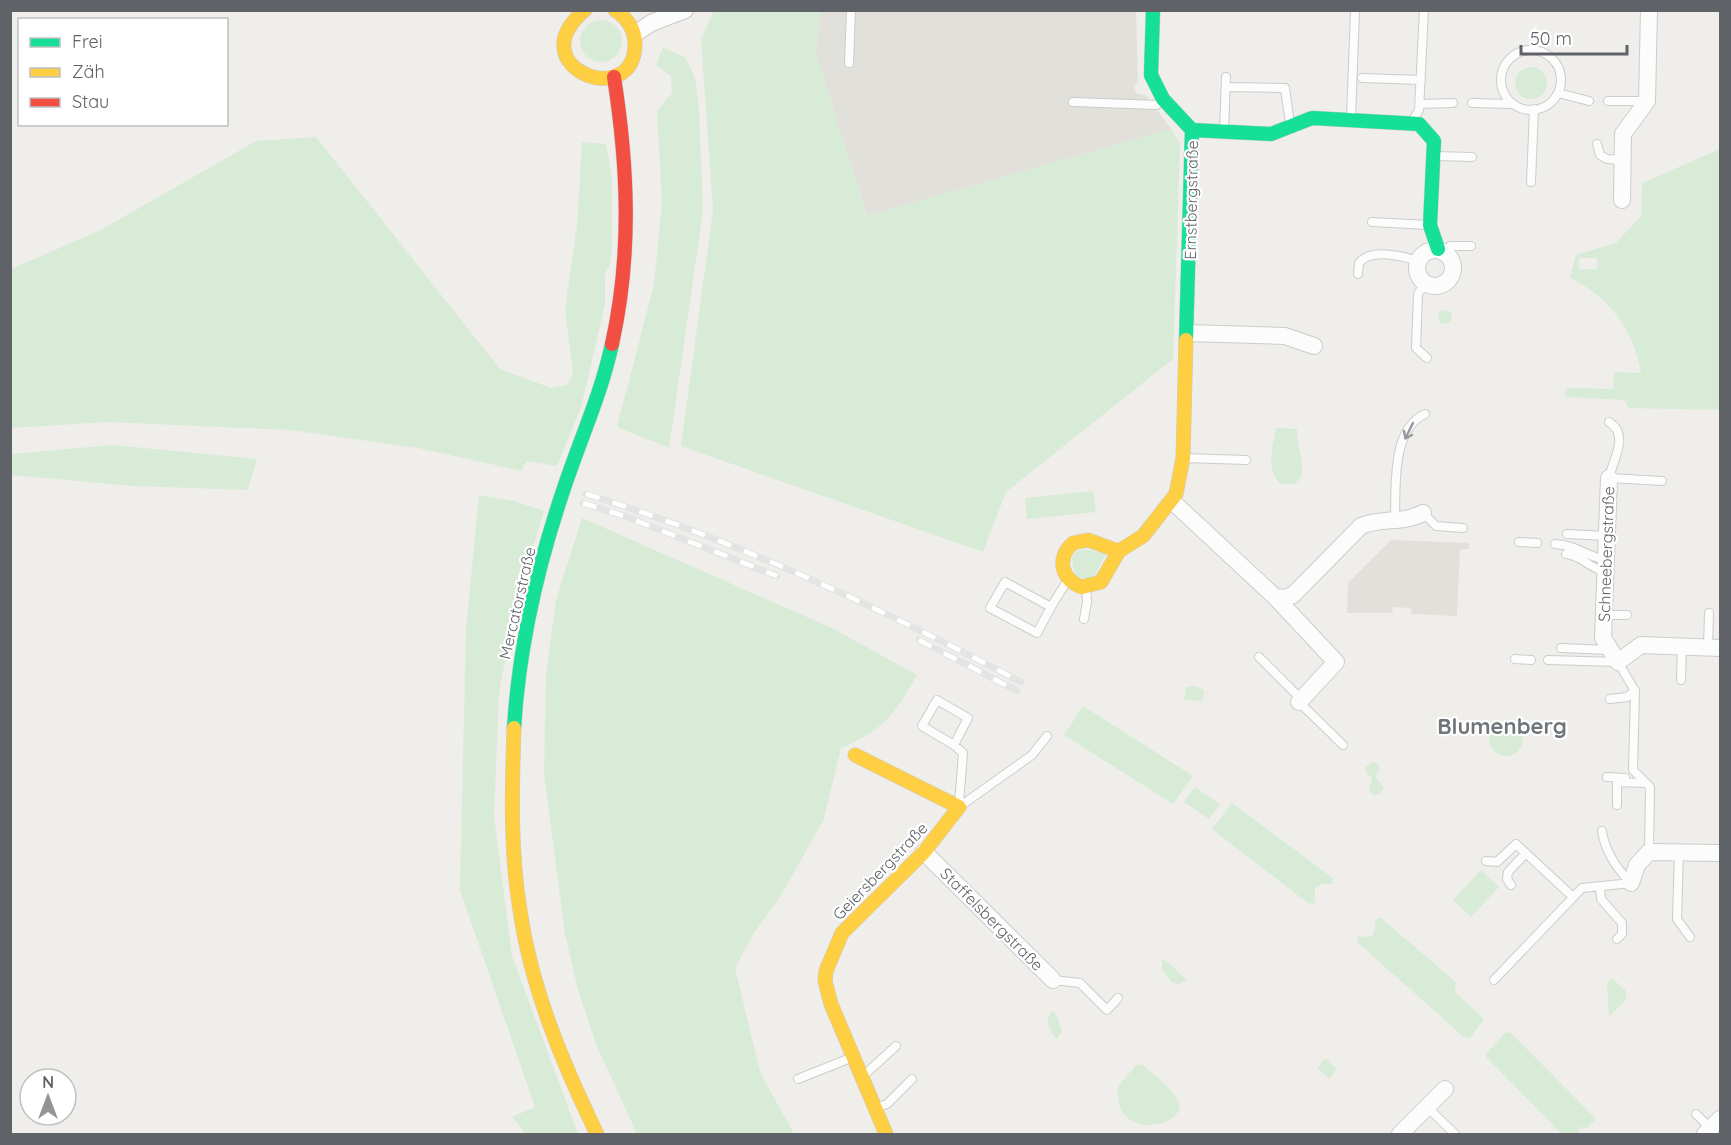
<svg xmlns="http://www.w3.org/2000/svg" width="1731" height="1145" font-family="Quicksand,sans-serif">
  <rect width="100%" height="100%" fill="#efeeea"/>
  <path fill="#e2e0da" d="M 820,11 L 1136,11 L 1138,81 L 1134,87 L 1137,94 L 1146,95 L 1171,129 L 867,216 L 816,54 Z
    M 1391,540 L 1469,543 L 1469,549 L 1460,549 L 1457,616 L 1411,614 L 1411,608 L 1393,607 L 1392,613 L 1347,613 L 1348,583 Z"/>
  <path fill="#d8ebd6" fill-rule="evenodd" d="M 714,11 L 820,11 L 816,54 L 867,216 L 1171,129 L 1180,143 L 1173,359 L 1006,492 L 983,552 L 681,446 L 713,210 L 701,39 Z
    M580 41a21 21 0 1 1 42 0a21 21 0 1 1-42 0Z
    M 663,47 L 686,58 L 695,78 L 699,108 L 703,210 L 669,448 L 617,427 L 654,284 L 662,202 L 657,111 L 672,93 L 671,76 L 656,65 Z
    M1515 83a16 16 0 1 1 32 0a16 16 0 1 1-32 0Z
    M 316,137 L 500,369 L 551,388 L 567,385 L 573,373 L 565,309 L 577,225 L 582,142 L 606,144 L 612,177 L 612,244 L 610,265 L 605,273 L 605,305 L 581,407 L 557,466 L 526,461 L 522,471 L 418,448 L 290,430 L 108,422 L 11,428 L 11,269 L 99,231 L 256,141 Z
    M 1720,149 L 1720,410 L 1629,408 L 1624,400 L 1566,397 L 1564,392 L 1568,388 L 1613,389 L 1614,372 L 1641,373 C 1635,332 1609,296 1570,278 L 1576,255 L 1616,243 L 1641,216 L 1642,183 ZM 1579,258 L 1597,258 L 1597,269 L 1579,269 Z
    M1438 317a7 7 0 1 1 14 0a7 7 0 1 1-14 0Z
    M 1276,428 L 1297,429 C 1296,446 1305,461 1301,478 L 1294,484 L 1281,484 C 1265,470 1273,446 1276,428 Z
    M 113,445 L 257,459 L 248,490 L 133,486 L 11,475 L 11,454 Z
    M 1093,491 L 1096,512 L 1027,519 L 1025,498 Z
    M 479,495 L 514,501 L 544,511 L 515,607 L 499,693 L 494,816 L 512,956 L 578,1134 L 526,1134 L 512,1117 L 535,1107 L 460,890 L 466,629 Z
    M 582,518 L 834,629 L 917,675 C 894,715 884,730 841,748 L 823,821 L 780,897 L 754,933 L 735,968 L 760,1072 L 794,1134 L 637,1134 L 596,1044 L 578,990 L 565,934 L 544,774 L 546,674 L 556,600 Z
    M 1084,549 L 1106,554 L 1093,579 L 1075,577 L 1072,558 L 1076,552 Z
    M 1195,686 L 1204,690 L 1203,701 L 1184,700 L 1186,687 Z
    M 1083,706 L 1193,776 L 1173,804 L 1064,735 Z
    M1489 739a17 17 0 1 1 34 0a17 17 0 1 1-34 0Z
    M 1373,761 L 1379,765 L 1380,769 L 1375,776 L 1384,788 L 1382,792 L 1375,796 L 1369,791 L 1372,777 L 1367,775 L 1365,768 Z
    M 1195,787 L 1220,804 L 1209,819 L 1184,802 Z
    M 1232,803 L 1333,878 L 1332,884 L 1321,884 L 1315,888 L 1315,903 L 1309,904 L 1212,829 Z
    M 1481,870 L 1499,887 L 1471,917 L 1453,900 Z
    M 1380,917 L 1456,982 L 1455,992 L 1484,1019 L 1470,1038 L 1465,1038 L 1357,942 L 1359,936 L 1369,937 L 1374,934 L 1376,919 Z
    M 1162,960 L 1165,960 L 1187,980 L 1179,984 L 1171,982 L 1162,969 Z
    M 1613,979 L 1626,991 L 1626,1000 L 1609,1016 L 1607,983 Z
    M 1052,1011 L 1056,1014 L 1062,1031 L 1057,1039 C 1049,1031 1044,1021 1052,1011 Z
    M 1506,1032 L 1511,1033 L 1596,1119 L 1587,1128 L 1579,1127 L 1579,1134 L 1562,1134 L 1486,1057 L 1486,1054 Z
    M 1324,1059 L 1328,1060 L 1337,1069 L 1329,1079 L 1318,1068 Z
    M 1142,1064 C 1152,1074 1171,1087 1178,1100 C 1192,1126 1112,1145 1118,1087 L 1136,1065 Z"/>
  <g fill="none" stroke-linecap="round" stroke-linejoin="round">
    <g stroke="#cbcccc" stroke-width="10">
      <path id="lane" d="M1501 80a30 30 0 1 1 60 0a30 30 0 1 1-60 0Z
        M 849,63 L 851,10
        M 1362,78 L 1421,80
        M 1226,87 L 1285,88 L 1290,124
        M 1558,93 L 1589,101
        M 1608,101 L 1647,101
        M 1073,102 L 1157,105 L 1162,99
        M 1472,103 L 1511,104
        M 1420,104 L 1453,103
        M 1351,119 L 1355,10
        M 1412,122 L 1419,110 L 1424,10
        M 1224,131 L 1226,77
        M 1597,144 L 1600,155 L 1607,159 L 1622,160
        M 1434,156 L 1472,157
        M 1531,182 L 1534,109
        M 1372,222 L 1428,225
        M 1445,252 L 1450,246 L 1471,246
        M 1358,274 L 1359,263 C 1370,248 1403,256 1418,261
        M 1425,283 L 1418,294 L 1416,348 L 1427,358
        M 1609,422 C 1630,435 1613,459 1609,478 L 1662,481
        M 1184,458 L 1246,460
        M 1423,513 L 1436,526 L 1463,528
        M 1395,520 C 1396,488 1391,429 1425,414
        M 1567,534 L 1606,536
        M 1519,542 L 1537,543
        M 1555,544 C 1578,545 1588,558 1605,559
        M 1566,554 C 1581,555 1589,568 1604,571
        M 1051,607 L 1037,633 L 990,608 L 1005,582 L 1051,607 L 1067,581
        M 1603,615 L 1627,615
        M 1084,619 L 1087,602 L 1086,587
        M 1708,647 L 1709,613
        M 1561,648 L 1609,650
        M 1259,657 L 1301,699
        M 1515,659 L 1531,660
        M 1548,660 L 1618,662 L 1635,691 L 1633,770 L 1650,787 L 1649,852
        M 1681,680 L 1682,646
        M 1610,699 L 1627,697 L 1635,691
        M 937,700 L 968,718 L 954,745 L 922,726 Z
        M 1299,702 L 1343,745
        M 954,745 L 963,753 L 959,804
        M 1607,777 L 1625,778
        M 1617,805 L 1617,782 L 1645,783
        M 959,807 L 1032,755 L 1047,736
        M 1602,831 C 1605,851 1616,868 1631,883
        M 1679,852 L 1677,919 L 1690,937
        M 1486,861 L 1497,862 L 1516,844 L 1573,897
        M 1511,885 L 1507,879 L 1508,872 L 1526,853
        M 1600,887 L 1601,899 L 1622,923 L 1622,934 L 1617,939
        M 1053,980 L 1080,983 L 1107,1010 L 1118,998
        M 1494,980 L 1582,888 L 1631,883
        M 863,1076 L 896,1046
        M 798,1079 L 853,1057
        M 1427,1107 L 1455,1134
        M 875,1108 L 887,1104 L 912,1079
        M 1696,1114 L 1711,1129"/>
    </g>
    <g stroke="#cbcccc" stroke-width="18">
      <path id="street" d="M 635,34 L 651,23 L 685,10
        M 1622,200 L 1623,134 L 1647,101 L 1649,10
        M1417 268a18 18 0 1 1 36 0a18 18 0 1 1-36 0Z
        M 1188,333 L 1285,336 L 1314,346
        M 1609,478 L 1603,638 L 1618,662 L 1641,645 L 1720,648
        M 1174,503 L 1275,597 L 1285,598 L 1293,595 L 1361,526 C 1382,517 1403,524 1423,513
        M 1275,597 L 1336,662 L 1299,702
        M 924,852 L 1053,980
        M 1631,883 L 1637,865 L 1649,852 L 1720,853
        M 1400,1134 L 1445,1089
        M 1705,1134 L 1720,1119"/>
    </g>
    <g stroke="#cacacb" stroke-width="15">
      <path id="fast" d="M 1153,10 L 1151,75 L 1163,99 L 1192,130 L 1186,340
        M 1192,130 L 1271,134 L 1312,118 L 1419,124 L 1434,141 L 1430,225 L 1438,249
        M 514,728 C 519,646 537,568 563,491 C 579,442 601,395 612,344"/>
    </g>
    <g stroke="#cacacb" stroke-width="15">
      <path id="slow" d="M 585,10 C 517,67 635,112 635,44 C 635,29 627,18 615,10
        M 1118,551 L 1088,540 L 1073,543 C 1056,558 1061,580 1082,587 L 1101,582 L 1119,551 L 1143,536 L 1176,494 L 1183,458 L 1186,340
        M 514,728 C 512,788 510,851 520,910 C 531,988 563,1064 597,1134
        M 855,755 L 959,807 L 924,852 L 842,933 L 826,971 L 825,981 L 831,1004 L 886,1134"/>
    </g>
    <g stroke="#cacacb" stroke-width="15">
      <path id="jam" d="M 612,344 C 632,254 628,167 614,77"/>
    </g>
    <use href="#lane" stroke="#fdfcfc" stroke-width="8"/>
    <use href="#street" stroke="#fdfcfc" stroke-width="16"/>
    <use href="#fast" stroke="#16e098" stroke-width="14"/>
    <use href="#slow" stroke="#ffcf43" stroke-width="14"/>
    <use href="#jam" stroke="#f24e42" stroke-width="14"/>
    <g stroke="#e4e4e4" stroke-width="7">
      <path id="rail" d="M 586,494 C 736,540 882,609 1021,682
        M 583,503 L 627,517 L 777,576
        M 919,640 L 1017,691"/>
    </g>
    <use href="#rail" stroke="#fff" stroke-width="4.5" stroke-dasharray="14" stroke-linecap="butt"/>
  </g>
  <defs><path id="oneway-shaft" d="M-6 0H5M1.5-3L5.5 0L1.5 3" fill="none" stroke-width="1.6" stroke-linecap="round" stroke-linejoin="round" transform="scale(1.5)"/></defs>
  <use stroke="#96999c" href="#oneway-shaft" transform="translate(1409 431) rotate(116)"/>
  <g text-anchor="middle" stroke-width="4.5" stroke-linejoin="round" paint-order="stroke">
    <g font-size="16" fill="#5f6368" stroke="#fff">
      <text transform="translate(1191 200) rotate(-89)" y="6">Ernstbergstraße</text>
      <text transform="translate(1606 554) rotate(-88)" y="6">Schneebergstraße</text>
      <text transform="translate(517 603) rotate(-77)" y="6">Mercatorstraße</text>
      <text transform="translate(880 871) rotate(-46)" y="6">Geiersbergstraße</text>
      <text transform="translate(992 919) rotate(45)" y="6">Staffelsbergstraße</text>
    </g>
    <g font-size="22" font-weight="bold" fill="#70757a" stroke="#fff">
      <text x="1502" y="734">Blumenberg</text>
    </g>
  </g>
  <rect width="1731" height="1145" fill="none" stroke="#5f6368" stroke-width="24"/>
  <rect x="18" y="18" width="210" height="108" fill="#ffffff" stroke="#bfc1c3" stroke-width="1.5"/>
  <rect x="30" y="38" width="30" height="9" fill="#16e098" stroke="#bfc1c3" stroke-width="1.5"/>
  <text x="72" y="48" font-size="18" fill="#5f6368">Frei</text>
  <rect x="30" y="68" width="30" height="9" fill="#ffcf43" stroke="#bfc1c3" stroke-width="1.5"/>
  <text x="72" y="78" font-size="18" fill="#5f6368">Zäh</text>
  <rect x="30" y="98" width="30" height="9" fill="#f24e42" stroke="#bfc1c3" stroke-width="1.5"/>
  <text x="72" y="108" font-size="18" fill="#5f6368">Stau</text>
  <g transform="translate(48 1097)"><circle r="28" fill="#ffffff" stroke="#bfc1c3" stroke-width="1.5"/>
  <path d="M0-4.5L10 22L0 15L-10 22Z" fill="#919496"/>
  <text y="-9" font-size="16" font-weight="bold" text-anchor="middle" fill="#5f6368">N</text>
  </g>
  <path d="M1521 45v9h106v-9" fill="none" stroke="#5f6368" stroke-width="3"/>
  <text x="1530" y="45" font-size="18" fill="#5f6368" stroke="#ffffff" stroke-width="4.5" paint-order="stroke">50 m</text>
</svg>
